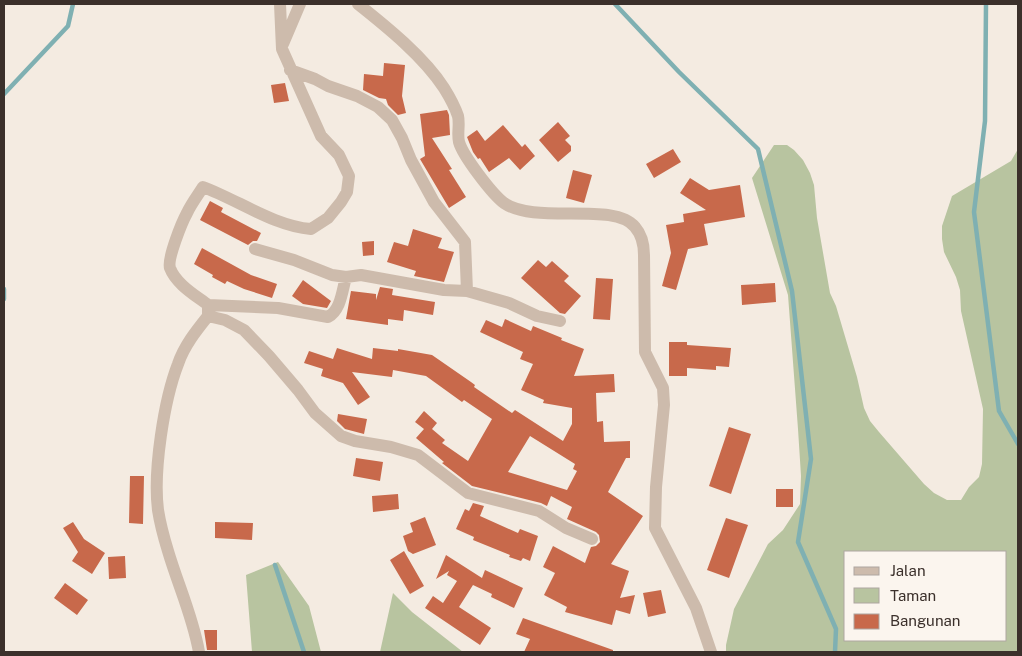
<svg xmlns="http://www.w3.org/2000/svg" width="1022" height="656" font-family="'Public Sans',sans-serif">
  <rect width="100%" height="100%" fill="#f4ebe1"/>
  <path fill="#b8c4a0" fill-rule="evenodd" d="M 774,145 L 787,145 L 794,150 L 803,160 L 810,173 L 814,185 L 817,218 L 830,293 L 836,306 L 857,377 L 864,408 L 870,421 L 879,432 L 924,484 L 934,493 L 947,500 L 961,500 L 969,487 L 979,477 L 982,464 L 983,409 L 961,311 L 960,290 L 956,277 L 944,252 L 942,239 L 942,226 L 952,196 L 1011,161 L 1018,149 L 1018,652 L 726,652 L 726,645 L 734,609 L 768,544 L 783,530 L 800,504 L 801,476 L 798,429 L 788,295 L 752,178 ZM 846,552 L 1006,552 L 1006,640 L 846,640 Z
    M 278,562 L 309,606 L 321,652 L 252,652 L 246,575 Z
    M 393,593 L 412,612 L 463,652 L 380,652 Z"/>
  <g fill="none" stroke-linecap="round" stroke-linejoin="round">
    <path stroke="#7fb0b2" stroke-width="4.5" d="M 615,4 L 679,72 L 758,149 L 792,291 L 811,459 L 798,542 L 836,629 L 835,652
      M 986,4 L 985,121 L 974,212 L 999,411 L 1018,444
      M 4,94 L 68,26 L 73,4
      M 4,289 L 4,299
      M 275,565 L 304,652"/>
  </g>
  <path fill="#c8694b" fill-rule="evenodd" d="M 384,63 L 405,65 L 402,96 L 406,113 L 398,115 L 388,105 L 386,99 L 379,98 L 363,90 L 364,74 L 383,76 Z
    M 285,83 L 289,101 L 274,103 L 271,85 Z
    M 447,110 L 449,115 L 450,135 L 432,138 L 452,169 L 449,170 L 466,197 L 449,208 L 420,159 L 425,156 L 420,114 Z
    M 558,122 L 570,136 L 565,140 L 571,146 L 571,151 L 558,162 L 539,140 Z
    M 503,125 L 522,147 L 525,144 L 535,156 L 520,170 L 509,158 L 489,172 L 480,158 L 478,159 L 473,152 L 467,137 L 477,130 L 485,141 Z
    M 673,149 L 681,162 L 654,178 L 646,164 Z
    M 573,170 L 592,175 L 584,203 L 566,198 Z
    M 690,178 L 709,190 L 740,185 L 745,217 L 704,224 L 708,245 L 688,249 L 676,290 L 662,286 L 671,253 L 666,225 L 684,222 L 683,214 L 706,210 L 680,193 Z
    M 210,201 L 223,208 L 221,212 L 261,233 L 257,241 L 253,241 L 248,245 L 200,220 Z
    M 413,229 L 442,238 L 438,248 L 454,252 L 444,282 L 414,276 L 416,271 L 387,262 L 394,242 L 408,246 Z
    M 374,241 L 374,255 L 363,256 L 362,242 Z
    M 202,248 L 251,275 L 277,284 L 272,298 L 244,289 L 227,281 L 225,284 L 212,277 L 213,275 L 194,264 Z
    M 538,260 L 546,267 L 552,261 L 569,276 L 564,281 L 581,296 L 565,314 L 560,313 L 521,278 Z
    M 596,278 L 613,279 L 610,320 L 593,319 Z
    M 303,280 L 331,301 L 327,308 L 303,304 L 292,296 Z
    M 775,283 L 776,302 L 742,305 L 741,285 Z
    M 380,287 L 393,289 L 392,295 L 435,302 L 433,315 L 404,310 L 403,321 L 388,319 L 388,325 L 346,319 L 351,291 L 376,294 L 376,300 Z
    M 505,319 L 531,331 L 533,326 L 562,338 L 561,340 L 584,349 L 574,376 L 614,374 L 615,392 L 596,393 L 597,422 L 603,421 L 604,442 L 630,441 L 630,458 L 626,458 L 608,492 L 643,516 L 611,564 L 629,571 L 620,598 L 635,595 L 630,614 L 616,610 L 612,625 L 565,612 L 567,607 L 544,595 L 555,573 L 543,567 L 553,546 L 585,563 L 591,547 L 596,546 L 600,542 L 599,535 L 596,532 L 567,519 L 572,507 L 551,496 L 547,506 L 541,503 L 472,486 L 442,463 L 444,462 L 416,438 L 424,429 L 415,422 L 424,411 L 437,423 L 432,429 L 445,440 L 442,443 L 468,461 L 492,419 L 464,400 L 462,402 L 426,376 L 393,370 L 392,377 L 352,372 L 370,397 L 358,405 L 343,383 L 321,376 L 323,369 L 304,363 L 309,351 L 333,359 L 337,348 L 372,359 L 373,348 L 398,351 L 398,349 L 432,355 L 471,382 L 475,385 L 474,387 L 512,413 L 515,410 L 563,441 L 572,424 L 572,408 L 543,403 L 544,400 L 521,390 L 533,364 L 520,359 L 523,352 L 480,332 L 486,320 L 502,327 ZM 530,436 L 575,464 L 573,469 L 577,471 L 567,490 L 508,472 Z
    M 669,342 L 687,342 L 687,345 L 731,348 L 729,367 L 716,366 L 716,370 L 687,368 L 687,376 L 669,376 Z
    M 338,414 L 367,419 L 364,434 L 345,429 L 337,421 Z
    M 729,427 L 751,434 L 731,494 L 709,486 Z
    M 356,458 L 383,462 L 380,481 L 353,476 Z
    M 130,476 L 144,476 L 143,524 L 129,523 Z
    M 776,489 L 793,489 L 793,507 L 776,507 Z
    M 398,494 L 399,509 L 373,512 L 372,496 Z
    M 473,503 L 484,506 L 480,516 L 518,533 L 520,529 L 538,536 L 530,561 L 523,558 L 521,561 L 509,557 L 510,555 L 473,540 L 474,537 L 456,529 L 465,509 L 469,511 Z
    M 425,517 L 436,545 L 413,554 L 408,551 L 403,536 L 413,532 L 410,523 Z
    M 726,518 L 748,525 L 729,578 L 707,570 Z
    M 73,522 L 84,539 L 105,553 L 92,574 L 72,561 L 78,552 L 63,528 Z
    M 215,522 L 253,523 L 252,540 L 215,538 Z
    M 404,551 L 424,586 L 410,594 L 390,560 Z
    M 446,555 L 482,578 L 485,570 L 523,588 L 514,608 L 491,597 L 492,594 L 473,585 L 459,607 L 491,628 L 480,645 L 425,608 L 433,596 L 443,603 L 457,581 L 447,575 L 449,571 L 436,579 Z
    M 125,556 L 126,578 L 109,579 L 108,557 Z
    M 65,583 L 88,600 L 77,615 L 54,598 Z
    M 661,590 L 666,613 L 648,617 L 643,593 Z
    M 523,618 L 613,650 L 613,652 L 524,652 L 530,639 L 516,634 Z
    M 204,630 L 217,630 L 217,650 L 207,650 Z"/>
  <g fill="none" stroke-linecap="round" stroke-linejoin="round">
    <path stroke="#cdbbac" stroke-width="12" d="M 358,4 C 387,27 424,57 444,88 C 449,96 455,107 458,116 C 460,124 457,134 459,142 C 463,156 492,194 504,203 C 536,225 614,201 635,227 C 642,235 644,245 644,255 L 645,352 L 663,388 L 664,405 L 656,487 L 655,528 L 696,608 L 711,652
      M 283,44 L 300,4
      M 290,70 L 315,79 L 328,86 L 357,96 L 378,107 L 392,120 L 402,138 L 411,160 L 434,202 L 465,242 L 467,291
      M 255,249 L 294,260 L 332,275 L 346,277 L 361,275 L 444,290 L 467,291 L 509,303 L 537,316 L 560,321
      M 208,305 L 278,308 L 328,317 C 341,310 342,291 346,277
      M 208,316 L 225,320 L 244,330 L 269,356 L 298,390 L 315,413 L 341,436 L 355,441 L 391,447 L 418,455 L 468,493 L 539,511 L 566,528 L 592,539
      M 199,652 C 193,617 178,585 168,551 C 164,538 160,523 158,510 C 153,471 164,400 178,364 C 184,346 196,331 208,316 L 208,305 C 195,295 176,284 170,268 C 167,259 182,222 187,213 C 191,204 198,195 203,187 C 238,200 274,226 311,229 L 328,218 L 341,202 L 347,192 L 349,176 L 339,155 L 321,136 L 282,49 L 280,4"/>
  </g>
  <rect width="1022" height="656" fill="none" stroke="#3b302b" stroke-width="10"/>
  <rect x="844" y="551" width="162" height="90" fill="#fbf5ee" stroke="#aea6a0"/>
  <rect x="854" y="567" width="25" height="8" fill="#cdbbac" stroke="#aea6a0"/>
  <text x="890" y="576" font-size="15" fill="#3b302b">Jalan</text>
  <rect x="854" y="588" width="25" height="15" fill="#b8c4a0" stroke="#aea6a0"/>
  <text x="890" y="601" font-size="15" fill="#3b302b">Taman</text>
  <rect x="854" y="614" width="25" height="15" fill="#c8694b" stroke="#aea6a0"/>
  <text x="890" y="626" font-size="15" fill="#3b302b">Bangunan</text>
</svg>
